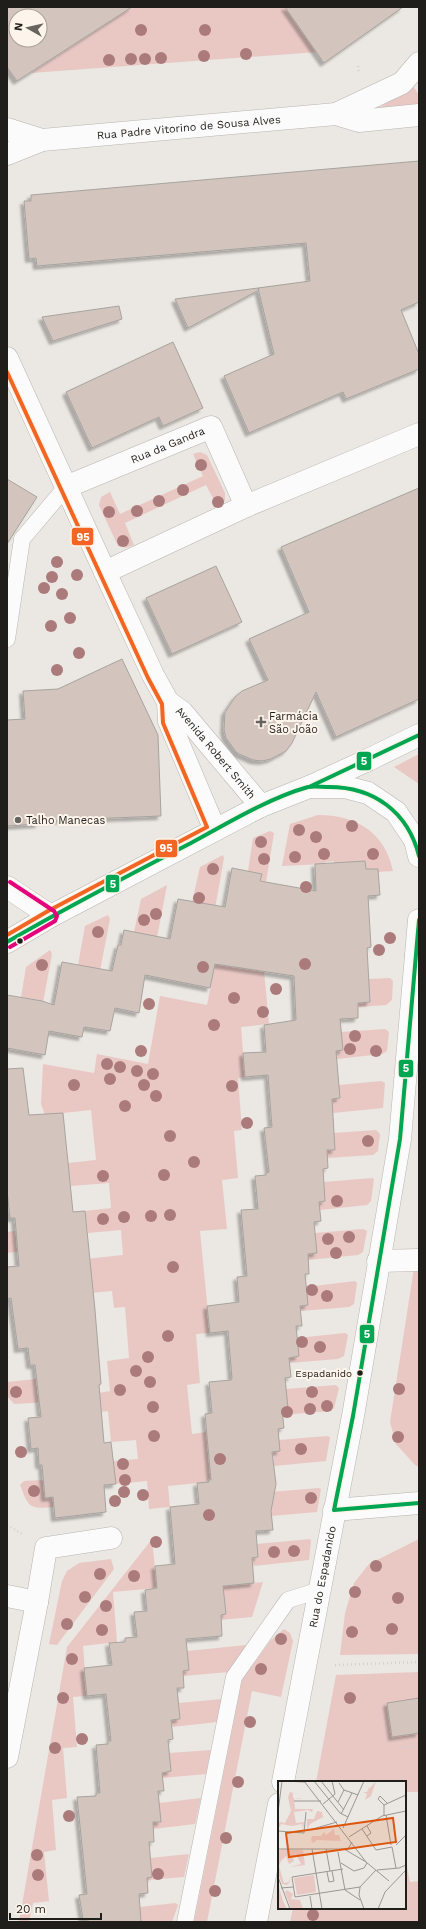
<svg xmlns="http://www.w3.org/2000/svg" width="426" height="1929" font-family="'Work Sans',sans-serif">
  <defs>
    <filter id="shadow"><feDropShadow dx="-3.5" dy="3.5" stdDeviation="1" flood-color="#0004"/></filter>
  </defs>
  <rect width="100%" height="100%" fill="#ebe7e2"/>
  <path fill="#e9c8c4" d="M 132,7 L 285,7 L 317,52 L 31,73 Z
    M 413,86 L 419,95 L 419,106 L 377,109 Z
    M 200,452 L 207,455 L 225,493 L 225,501 L 217,506 L 206,485 L 125,523 L 134,545 L 126,548 L 118,546 L 99,505 L 101,497 L 110,492 L 120,514 L 203,476 L 193,454 Z
    M 419,754 L 419,784 L 394,767 Z
    M 318,815 C 356,815 385,832 393,871 L 378,872 L 378,869 L 366,869 L 365,861 L 334,863 L 334,861 L 325,862 L 325,864 L 282,866 L 290,824 Z
    M 270,831 L 274,833 L 266,882 L 260,881 L 262,874 L 248,871 L 253,838 Z
    M 223,855 L 224,858 L 214,914 L 192,902 L 200,867 Z
    M 167,885 L 156,943 L 134,932 L 141,899 Z
    M 108,915 L 110,919 L 99,976 L 93,968 L 78,965 L 85,926 Z
    M 50,950 L 52,954 L 42,1008 L 36,1000 L 21,997 L 26,967 Z
    M 215,964 L 264,971 L 269,1024 L 241,1027 L 245,1077 L 238,1078 L 242,1130 L 234,1131 L 238,1178 L 222,1180 L 227,1229 L 200,1231 L 210,1333 L 196,1334 L 200,1383 L 187,1385 L 192,1434 L 207,1432 L 223,1478 L 209,1480 L 209,1482 L 168,1486 L 170,1507 L 149,1509 L 147,1481 L 116,1484 L 113,1461 L 138,1459 L 136,1440 L 111,1442 L 108,1411 L 101,1412 L 99,1393 L 110,1391 L 107,1361 L 129,1358 L 125,1307 L 114,1308 L 112,1291 L 80,1294 L 76,1260 L 123,1255 L 121,1230 L 88,1233 L 85,1211 L 111,1208 L 109,1183 L 71,1186 L 68,1163 L 96,1160 L 91,1110 L 45,1115 L 41,1104 L 43,1064 L 94,1073 L 97,1054 L 148,1064 L 160,996 L 207,1005 Z
    M 390,978 L 393,981 L 392,1000 L 386,1005 L 358,1007 L 357,1003 L 370,1002 L 368,979 Z
    M 385,1029 L 389,1032 L 387,1051 L 382,1054 L 337,1059 L 336,1051 L 343,1050 L 341,1032 Z
    M 381,1081 L 385,1083 L 383,1108 L 333,1113 L 332,1099 L 340,1098 L 339,1085 Z
    M 376,1130 L 380,1134 L 378,1151 L 373,1155 L 327,1158 L 327,1150 L 335,1149 L 334,1133 Z
    M 372,1178 L 374,1179 L 371,1201 L 367,1205 L 320,1210 L 319,1202 L 325,1201 L 324,1182 Z
    M 363,1229 L 367,1231 L 363,1252 L 358,1255 L 308,1260 L 307,1254 L 317,1253 L 315,1233 Z
    M 16,1231 L 23,1251 L 7,1253 L 7,1232 Z
    M 414,1268 L 419,1268 L 419,1467 L 415,1465 L 396,1444 L 390,1422 Z
    M 355,1281 L 357,1283 L 354,1304 L 349,1307 L 301,1311 L 300,1306 L 306,1287 Z
    M 345,1333 L 348,1335 L 344,1356 L 338,1359 L 289,1363 L 289,1358 L 299,1356 L 297,1338 Z
    M 36,1379 L 38,1397 L 48,1396 L 48,1402 L 14,1404 L 8,1397 L 7,1382 Z
    M 336,1385 L 339,1388 L 334,1408 L 331,1411 L 283,1415 L 280,1409 L 288,1408 L 286,1389 Z
    M 327,1436 L 330,1437 L 326,1461 L 274,1466 L 273,1452 L 280,1451 L 279,1440 Z
    M 44,1480 L 53,1497 L 54,1507 C 29,1509 29,1508 20,1485 L 24,1481 Z
    M 319,1488 L 321,1489 L 317,1512 L 271,1516 L 264,1512 L 272,1511 L 270,1492 Z
    M 152,1539 L 157,1588 L 113,1592 L 117,1642 L 83,1646 L 87,1696 L 73,1697 L 77,1747 L 63,1748 L 67,1798 L 52,1800 L 56,1850 L 44,1852 L 49,1901 L 33,1903 L 29,1922 L 19,1922 L 67,1647 Z
    M 310,1539 L 311,1541 L 309,1560 L 253,1566 L 252,1558 L 258,1557 L 257,1544 Z
    M 419,1539 L 419,1654 L 340,1655 L 345,1613 L 354,1583 L 369,1564 Z
    M 111,1559 L 114,1569 L 57,1645 L 49,1644 L 62,1581 L 67,1571 L 79,1563 Z
    M 263,1582 L 252,1617 L 220,1620 L 220,1615 L 226,1614 L 223,1586 Z
    M 284,1629 L 290,1633 L 293,1641 L 281,1697 L 252,1691 L 207,1922 L 194,1922 L 242,1680 L 270,1641 Z
    M 246,1645 L 229,1672 L 183,1676 L 182,1671 L 189,1670 L 187,1651 Z
    M 419,1672 L 419,1792 L 405,1792 L 405,1782 L 316,1782 L 336,1675 Z
    M 222,1699 L 217,1722 L 172,1727 L 172,1720 L 180,1719 L 179,1703 Z
    M 211,1750 L 206,1774 L 162,1778 L 162,1773 L 171,1771 L 169,1753 Z
    M 201,1798 L 195,1824 L 153,1829 L 152,1822 L 161,1822 L 159,1803 Z
    M 189,1854 L 184,1877 L 147,1880 L 150,1858 Z
    M 405,1857 L 410,1882 L 419,1881 L 419,1922 L 290,1922 L 293,1908 L 405,1908 Z
    M 175,1903 L 178,1905 L 172,1922 L 141,1922 L 140,1907 Z"/>
  <path fill="#d3c5bd" stroke="#a7a39f" fill-rule="evenodd" filter="url(#shadow)" d="M 7,7 L 132,7 L 17,81 L 7,67 ZM 16,16 L 40,16 L 40,40 L 16,40 Z
    M 285,7 L 403,7 L 324,63 Z
    M 419,161 L 419,302 L 401,310 L 419,354 L 419,369 L 346,399 L 343,392 L 249,433 L 224,376 L 274,354 L 258,288 L 310,281 L 306,243 L 37,266 L 36,258 L 29,259 L 24,201 L 31,201 L 31,195 Z
    M 258,288 L 259,290 L 188,328 L 175,299 Z
    M 119,306 L 122,319 L 53,341 L 42,317 Z
    M 173,342 L 203,408 L 163,426 L 159,417 L 92,448 L 66,392 Z
    M 7,479 L 37,497 L 7,544 Z
    M 419,488 L 419,699 L 336,737 L 316,692 L 292,743 L 286,751 L 271,759 L 262,761 L 253,760 L 237,753 L 226,738 L 224,730 L 225,712 L 235,697 L 242,691 L 268,680 L 249,639 L 309,612 L 281,547 Z
    M 216,566 L 242,622 L 172,654 L 146,598 Z
    M 122,659 L 158,735 L 161,816 L 38,821 L 39,824 L 7,826 L 7,720 L 25,719 L 23,691 L 58,689 Z
    M 365,861 L 366,869 L 378,869 L 380,895 L 368,896 L 371,947 L 367,948 L 370,1002 L 358,1003 L 358,1018 L 340,1019 L 343,1050 L 336,1051 L 340,1098 L 332,1099 L 335,1150 L 327,1150 L 328,1168 L 323,1169 L 325,1201 L 319,1202 L 321,1221 L 314,1222 L 317,1253 L 308,1254 L 309,1274 L 305,1274 L 308,1305 L 300,1306 L 302,1326 L 296,1326 L 299,1356 L 289,1358 L 291,1377 L 285,1378 L 288,1408 L 282,1409 L 284,1428 L 278,1429 L 280,1451 L 272,1452 L 276,1484 L 271,1511 L 273,1530 L 256,1531 L 258,1557 L 252,1558 L 254,1583 L 223,1586 L 226,1614 L 221,1615 L 222,1636 L 186,1639 L 189,1670 L 183,1671 L 184,1688 L 177,1688 L 180,1719 L 171,1720 L 173,1739 L 168,1740 L 171,1771 L 162,1773 L 164,1791 L 158,1791 L 161,1822 L 153,1822 L 154,1842 L 149,1842 L 152,1877 L 147,1878 L 148,1893 L 139,1894 L 141,1922 L 88,1922 L 88,1919 L 83,1919 L 79,1895 L 87,1894 L 77,1797 L 96,1796 L 96,1793 L 100,1793 L 96,1745 L 108,1744 L 108,1741 L 111,1741 L 106,1694 L 87,1696 L 84,1668 L 112,1665 L 109,1643 L 125,1642 L 125,1638 L 137,1637 L 134,1612 L 147,1611 L 145,1590 L 157,1588 L 155,1566 L 175,1564 L 170,1507 L 199,1504 L 197,1483 L 209,1482 L 208,1480 L 211,1480 L 205,1414 L 212,1413 L 209,1382 L 231,1380 L 232,1378 L 228,1331 L 210,1333 L 207,1306 L 239,1302 L 237,1277 L 247,1276 L 241,1210 L 258,1209 L 255,1176 L 266,1175 L 266,1173 L 269,1172 L 264,1128 L 272,1127 L 268,1075 L 245,1077 L 243,1053 L 266,1052 L 264,1025 L 296,1020 L 294,976 L 215,964 L 210,988 L 145,975 L 139,1013 L 115,1008 L 110,1031 L 84,1027 L 82,1037 L 49,1031 L 45,1055 L 7,1048 L 7,995 L 42,1001 L 54,1005 L 62,962 L 112,971 L 118,945 L 121,945 L 124,930 L 170,939 L 178,899 L 225,907 L 232,868 L 262,874 L 260,881 L 316,891 L 315,864 Z
    M 23,1068 L 29,1115 L 63,1113 L 73,1212 L 85,1211 L 95,1310 L 101,1384 L 99,1385 L 104,1443 L 111,1442 L 116,1484 L 104,1485 L 106,1512 L 55,1518 L 53,1497 L 45,1498 L 42,1465 L 39,1465 L 38,1448 L 31,1449 L 28,1418 L 41,1417 L 35,1365 L 30,1365 L 28,1348 L 18,1349 L 11,1298 L 7,1299 L 7,1267 L 19,1266 L 15,1218 L 10,1218 L 7,1190 L 7,1069 Z
    M 419,1698 L 419,1733 L 392,1737 L 387,1703 Z"/>
  <g fill="none" stroke-linecap="round" stroke-linejoin="round">
    <g stroke="#b8b5b1" stroke-width="17">
      <path id="service" d="M 7,639 L 22,539 L 66,487
        M 185,1922 L 234,1677 L 288,1600 L 320,1590"/>
    </g>
    <g stroke="#b8b5b1" stroke-width="23">
      <g id="minor">
        <path d="M 336,114 L 359,121 L 419,115"/>
        <path d="M 7,129 L 42,140"/>
        <path id="s1" d="M 7,154 L 42,140 L 336,114 L 402,83 L 419,63"/>
        <path id="s2" d="M 66,487 L 211,427 L 246,506"/>
        <path d="M 105,572 L 246,506 L 419,434"/>
        <path d="M 309,787 L 368,760 L 419,735"/>
        <path d="M 7,887 L 51,916"/>
        <path d="M 378,1261 L 419,1260"/>
        <path d="M 334,1510 L 419,1503"/>
        <path d="M 7,1596 L 37,1602 L 7,1757"/>
        <path d="M 37,1602 L 46,1548 L 111,1538"/>
        <path id="s3" d="M 283,1782 L 353,1416 L 400,1139 L 416,955 L 419,952"/>
        <path d="M 256,1922 L 279,1804"/>
      </g>
    </g>
    <g stroke="#b8b5b1" stroke-width="23">
      <g id="tertiary">
        <path d="M 7,358 L 105,572 L 153,675 L 168,702 L 169,721 L 215,830"/>
        <path id="s4" d="M 168,702 L 182,712 L 261,806"/>
        <path d="M 7,942 L 51,916 L 261,806 L 309,787 L 345,787 L 368,793 L 396,812 L 415,840 L 419,856"/>
        <path d="M 416,955 L 419,920"/>
      </g>
    </g>
    <path stroke="#d2d1cf" stroke-width="2.5" stroke-dasharray="1 3" stroke-linecap="butt" d="M 358,66 L 359,73
      M 7,1525 L 24,1535
      M 335,1665 L 419,1662
      M 402,1748 L 419,1746"/>
    <use href="#service" stroke="#fcfbfb" stroke-width="16"/>
    <use href="#minor" stroke="#fcfbfb" stroke-width="22"/>
    <use href="#tertiary" stroke="#fcfbfb" stroke-width="22"/>
    <g stroke="#fdf5eb" stroke-width="7">
      <path id="bus-1" d="M 309,787 L 419,735
        M 7,942 C 67,907 129,875 191,843 C 226,824 269,798 308,787 C 314,786 322,787 329,787 C 374,787 408,812 419,856
        M 334,1510 L 353,1416 L 400,1139 L 419,920
        M 334,1510 L 419,1503"/>
    </g>
    <g stroke="#fdf5eb" stroke-width="7">
      <path id="bus-2" d="M 7,372 L 148,678 L 162,704 L 163,723 L 207,827 L 48,911 L 7,935"/>
    </g>
    <g stroke="#fdf5eb" stroke-width="7">
      <path id="bus-3" d="M 10,947 L 55,921 L 57,916 L 54,911 L 10,882"/>
    </g>
    <use href="#bus-1" stroke="#00a651" stroke-width="4"/>
    <use href="#bus-2" stroke="#f26522" stroke-width="4"/>
    <use href="#bus-3" stroke="#e5007d" stroke-width="4"/>
  </g>
  <g fill="#ab7b7b">
    <circle cx="141" cy="30" r="6"/>
    <circle cx="205" cy="30" r="6"/>
    <circle cx="246" cy="54" r="6"/>
    <circle cx="204" cy="56" r="6"/>
    <circle cx="161" cy="58" r="6"/>
    <circle cx="131" cy="59" r="6"/>
    <circle cx="145" cy="59" r="6"/>
    <circle cx="109" cy="60" r="6"/>
    <circle cx="201" cy="465" r="6"/>
    <circle cx="183" cy="490" r="6"/>
    <circle cx="159" cy="501" r="6"/>
    <circle cx="218" cy="502" r="6"/>
    <circle cx="137" cy="511" r="6"/>
    <circle cx="109" cy="512" r="6"/>
    <circle cx="123" cy="541" r="6"/>
    <circle cx="57" cy="562" r="6"/>
    <circle cx="77" cy="575" r="6"/>
    <circle cx="52" cy="577" r="6"/>
    <circle cx="44" cy="588" r="6"/>
    <circle cx="62" cy="594" r="6"/>
    <circle cx="70" cy="618" r="6"/>
    <circle cx="51" cy="626" r="6"/>
    <circle cx="79" cy="653" r="6"/>
    <circle cx="57" cy="670" r="6"/>
    <circle cx="352" cy="826" r="6"/>
    <circle cx="299" cy="830" r="6"/>
    <circle cx="316" cy="837" r="6"/>
    <circle cx="261" cy="842" r="6"/>
    <circle cx="324" cy="854" r="6"/>
    <circle cx="373" cy="854" r="6"/>
    <circle cx="295" cy="857" r="6"/>
    <circle cx="264" cy="859" r="6"/>
    <circle cx="213" cy="869" r="6"/>
    <circle cx="306" cy="887" r="6"/>
    <circle cx="199" cy="898" r="6"/>
    <circle cx="156" cy="914" r="6"/>
    <circle cx="144" cy="920" r="6"/>
    <circle cx="98" cy="932" r="6"/>
    <circle cx="390" cy="938" r="6"/>
    <circle cx="379" cy="950" r="6"/>
    <circle cx="305" cy="964" r="6"/>
    <circle cx="42" cy="965" r="6"/>
    <circle cx="203" cy="967" r="6"/>
    <circle cx="276" cy="989" r="6"/>
    <circle cx="234" cy="998" r="6"/>
    <circle cx="149" cy="1004" r="6"/>
    <circle cx="263" cy="1012" r="6"/>
    <circle cx="214" cy="1025" r="6"/>
    <circle cx="355" cy="1036" r="6"/>
    <circle cx="350" cy="1049" r="6"/>
    <circle cx="141" cy="1051" r="6"/>
    <circle cx="376" cy="1051" r="6"/>
    <circle cx="107" cy="1064" r="6"/>
    <circle cx="120" cy="1067" r="6"/>
    <circle cx="137" cy="1071" r="6"/>
    <circle cx="153" cy="1074" r="6"/>
    <circle cx="110" cy="1079" r="6"/>
    <circle cx="74" cy="1085" r="6"/>
    <circle cx="144" cy="1085" r="6"/>
    <circle cx="232" cy="1086" r="6"/>
    <circle cx="156" cy="1096" r="6"/>
    <circle cx="125" cy="1106" r="6"/>
    <circle cx="247" cy="1123" r="6"/>
    <circle cx="170" cy="1136" r="6"/>
    <circle cx="368" cy="1141" r="6"/>
    <circle cx="194" cy="1162" r="6"/>
    <circle cx="164" cy="1175" r="6"/>
    <circle cx="103" cy="1176" r="6"/>
    <circle cx="337" cy="1201" r="6"/>
    <circle cx="170" cy="1215" r="6"/>
    <circle cx="151" cy="1216" r="6"/>
    <circle cx="124" cy="1217" r="6"/>
    <circle cx="103" cy="1219" r="6"/>
    <circle cx="349" cy="1237" r="6"/>
    <circle cx="328" cy="1239" r="6"/>
    <circle cx="336" cy="1253" r="6"/>
    <circle cx="173" cy="1267" r="6"/>
    <circle cx="312" cy="1290" r="6"/>
    <circle cx="327" cy="1296" r="6"/>
    <circle cx="168" cy="1336" r="6"/>
    <circle cx="302" cy="1342" r="6"/>
    <circle cx="320" cy="1347" r="6"/>
    <circle cx="148" cy="1357" r="6"/>
    <circle cx="136" cy="1371" r="6"/>
    <circle cx="150" cy="1382" r="6"/>
    <circle cx="399" cy="1389" r="6"/>
    <circle cx="120" cy="1390" r="6"/>
    <circle cx="16" cy="1392" r="6"/>
    <circle cx="312" cy="1392" r="6"/>
    <circle cx="327" cy="1406" r="6"/>
    <circle cx="153" cy="1407" r="6"/>
    <circle cx="310" cy="1409" r="6"/>
    <circle cx="287" cy="1412" r="6"/>
    <circle cx="154" cy="1436" r="6"/>
    <circle cx="398" cy="1437" r="6"/>
    <circle cx="301" cy="1449" r="6"/>
    <circle cx="21" cy="1452" r="6"/>
    <circle cx="220" cy="1459" r="6"/>
    <circle cx="123" cy="1464" r="6"/>
    <circle cx="125" cy="1480" r="6"/>
    <circle cx="34" cy="1491" r="6"/>
    <circle cx="124" cy="1492" r="6"/>
    <circle cx="143" cy="1495" r="6"/>
    <circle cx="311" cy="1498" r="6"/>
    <circle cx="115" cy="1501" r="6"/>
    <circle cx="209" cy="1515" r="6"/>
    <circle cx="156" cy="1542" r="6"/>
    <circle cx="294" cy="1551" r="6"/>
    <circle cx="274" cy="1552" r="6"/>
    <circle cx="376" cy="1566" r="6"/>
    <circle cx="100" cy="1574" r="6"/>
    <circle cx="134" cy="1576" r="6"/>
    <circle cx="355" cy="1592" r="6"/>
    <circle cx="85" cy="1597" r="6"/>
    <circle cx="398" cy="1598" r="6"/>
    <circle cx="106" cy="1606" r="6"/>
    <circle cx="67" cy="1624" r="6"/>
    <circle cx="392" cy="1629" r="6"/>
    <circle cx="102" cy="1630" r="6"/>
    <circle cx="352" cy="1632" r="6"/>
    <circle cx="281" cy="1639" r="6"/>
    <circle cx="72" cy="1659" r="6"/>
    <circle cx="261" cy="1669" r="6"/>
    <circle cx="63" cy="1698" r="6"/>
    <circle cx="350" cy="1698" r="6"/>
    <circle cx="250" cy="1722" r="6"/>
    <circle cx="82" cy="1739" r="6"/>
    <circle cx="55" cy="1748" r="6"/>
    <circle cx="238" cy="1782" r="6"/>
    <circle cx="69" cy="1816" r="6"/>
    <circle cx="226" cy="1838" r="6"/>
    <circle cx="37" cy="1855" r="6"/>
    <circle cx="158" cy="1874" r="6"/>
    <circle cx="38" cy="1875" r="6"/>
    <circle cx="215" cy="1891" r="6"/>
    <circle cx="313" cy="1915" r="6"/>
  </g>
  <g fill="#676460" stroke="#fdf5eb" stroke-width="1.5">
    <path d="M259 716h4v4h4v4h-4v4h-4v-4h-4v-4h4z"/>
    <circle cx="18" cy="820" r="4"/>
  </g>
  <g fill="#201e1a" stroke="#fdf5eb" stroke-width="1.5">
    <circle cx="20" cy="941" r="3.5"/>
    <circle cx="360" cy="1373" r="3.5"/>
  </g>
  <g text-anchor="middle" stroke-width="4" stroke-linejoin="round" paint-order="stroke">
    <g font-size="10" fill="#201e1a" stroke="#fdf5eb" text-anchor="end">
      <text x="352" y="1377">Espadanido</text>
    </g>
    <g font-size="11" fill="#201e1a" stroke="#fdf5eb">
      <text dy="4" stroke="none"><textPath href="#s1" startOffset="185">Rua Padre Vitorino de Sousa Alves</textPath></text>
      <text dy="4" stroke="none"><textPath href="#s2" startOffset="110">Rua da Gandra</textPath></text>
      <text dy="4" stroke="none"><textPath href="#s4" startOffset="70">Avenida Robert Smith</textPath></text>
      <text dy="4" stroke="none"><textPath href="#s3" startOffset="209">Rua do Espadanido</textPath></text>
    </g>
    <g font-size="11" fill="#201e1a" stroke="#fdf5eb" text-anchor="start">
      <text x="269" y="720">Farmácia<tspan x="269" dy="13">São João</tspan></text>
      <text x="26" y="824">Talho Manecas</text>
    </g>
  </g>
  <g transform="translate(278 1781)">
    <rect width="128" height="128" fill="#ebe7e2"/>
    <path d="M 98,0 L 93,15 L 87,19 L 89,13 L 85,11 L 89,11 L 91,7 L 88,5 L 92,7 ZM 12,11 L 15,12 L 15,17 L 22,17 L 24,18 L 16,17 L 17,28 L 35,28 L 34,31 L 30,29 L 16,31 L 18,42 L 26,41 L 25,49 L 24,43 L 14,45 L 3,43 L 0,49 L 1,41 L 7,42 L 13,30 L 10,16 ZM 39,30 L 44,31 L 45,36 L 32,43 L 29,49 L 29,38 L 36,38 ZM 56,48 L 57,54 L 61,54 L 63,60 L 39,59 L 35,62 L 33,59 L 34,55 L 43,55 L 46,51 L 48,54 ZM 4,68 L 25,69 L 27,84 L 12,86 L 23,83 L 18,73 L 14,75 L 16,80 L 11,83 L 8,75 L 3,80 L 1,85 L 6,102 L 11,101 L 11,96 L 12,101 L 9,104 L 4,103 L 0,92 L 0,70 ZM 36,94 L 38,111 L 19,114 L 16,97 ZM 0,103 L 5,120 L 9,128 L 0,128 ZM 9,109 L 15,113 L 13,118 L 22,119 L 25,128 L 13,128 L 7,111 Z" fill="#e9c8c4"/>
    <path fill="none" stroke="#9a9792" stroke-width="1" d="M 6,0 L 27,1M 26,0 L 88,81M 36,0 L 62,32 L 70,36M 43,0 L 66,29M 61,2 L 66,9 L 80,14M 16,20 L 43,20M 60,21 L 66,9M 45,23 L 57,13 L 54,0M 106,24 L 100,18 L 102,15 L 109,22M 0,31 L 4,0M 63,33 L 74,12M 108,34 L 113,64M 106,35 L 106,24 L 128,14M 89,45 L 93,52 L 89,55M 65,47 L 86,0M 84,48 L 98,69 L 114,66 L 118,87M 31,49 L 59,41M 0,50 L 26,52 L 28,31M 71,56 L 104,35 L 128,30M 118,64 L 128,54M 0,68 L 70,68 L 74,61M 34,68 L 44,128M 48,68 L 52,90M 66,68 L 88,81 L 111,100M 60,71 L 67,109 L 82,119M 63,82 L 76,90 L 86,87 L 89,82M 65,88 L 14,96 L 17,116 L 82,106 L 98,89M 99,89 L 121,87 L 128,84M 49,91 L 51,101 L 56,100 L 54,90M 0,96 L 12,128M 82,106 L 81,114 L 86,128M 3,107 L 15,106M 32,115 L 34,128M 100,128 L 107,111 L 128,89"/>
    <path fill="#de560d" fill-opacity="0.15" stroke="#de560d" stroke-width="2" d="M 115,37 L 118,61 L 11,76 L 8,52 Z"/>
    <rect width="128" height="128" fill="none" stroke="#201e1a" stroke-width="2"/>
  </g>
  <g stroke="#fdf5eb" stroke-width="1.5">
    <rect x="71" y="527" width="23" height="19" rx="4" fill="#f26522"/>
    <rect x="356" y="751" width="16" height="20" rx="4" fill="#00a651"/>
    <rect x="155" y="839" width="23" height="19" rx="4" fill="#f26522"/>
    <rect x="105" y="874" width="15" height="19" rx="4" fill="#00a651"/>
    <rect x="398" y="1059" width="16" height="19" rx="4" fill="#00a651"/>
    <rect x="359" y="1324" width="16" height="20" rx="4" fill="#00a651"/>
  </g>
  <g font-size="11" text-anchor="middle" font-weight="bold" fill="#fff">
    <text x="83" y="541">95</text>
    <text x="364" y="765">5</text>
    <text x="166" y="852">95</text>
    <text x="113" y="888">5</text>
    <text x="406" y="1072">5</text>
    <text x="367" y="1338">5</text>
  </g>
  <rect width="426" height="1929" fill="none" stroke="#201e1a" stroke-width="16"/>
  <g transform="translate(28 28) rotate(278)"><circle r="19" fill="#fdf5eb" stroke="#a59f97"/>
  <path d="M0-3L7 15L0 10L-7 15Z" fill="#676460"/>
  <text y="-6" font-size="11" font-weight="bold" text-anchor="middle" fill="#201e1a">N</text>
  </g>
  <path d="M10 1913v6h91v-6" fill="none" stroke="#201e1a" stroke-width="2"/>
  <text x="16" y="1913" font-size="12" fill="#201e1a" stroke="#fdf5eb" stroke-width="3" paint-order="stroke">20 m</text>
</svg>
